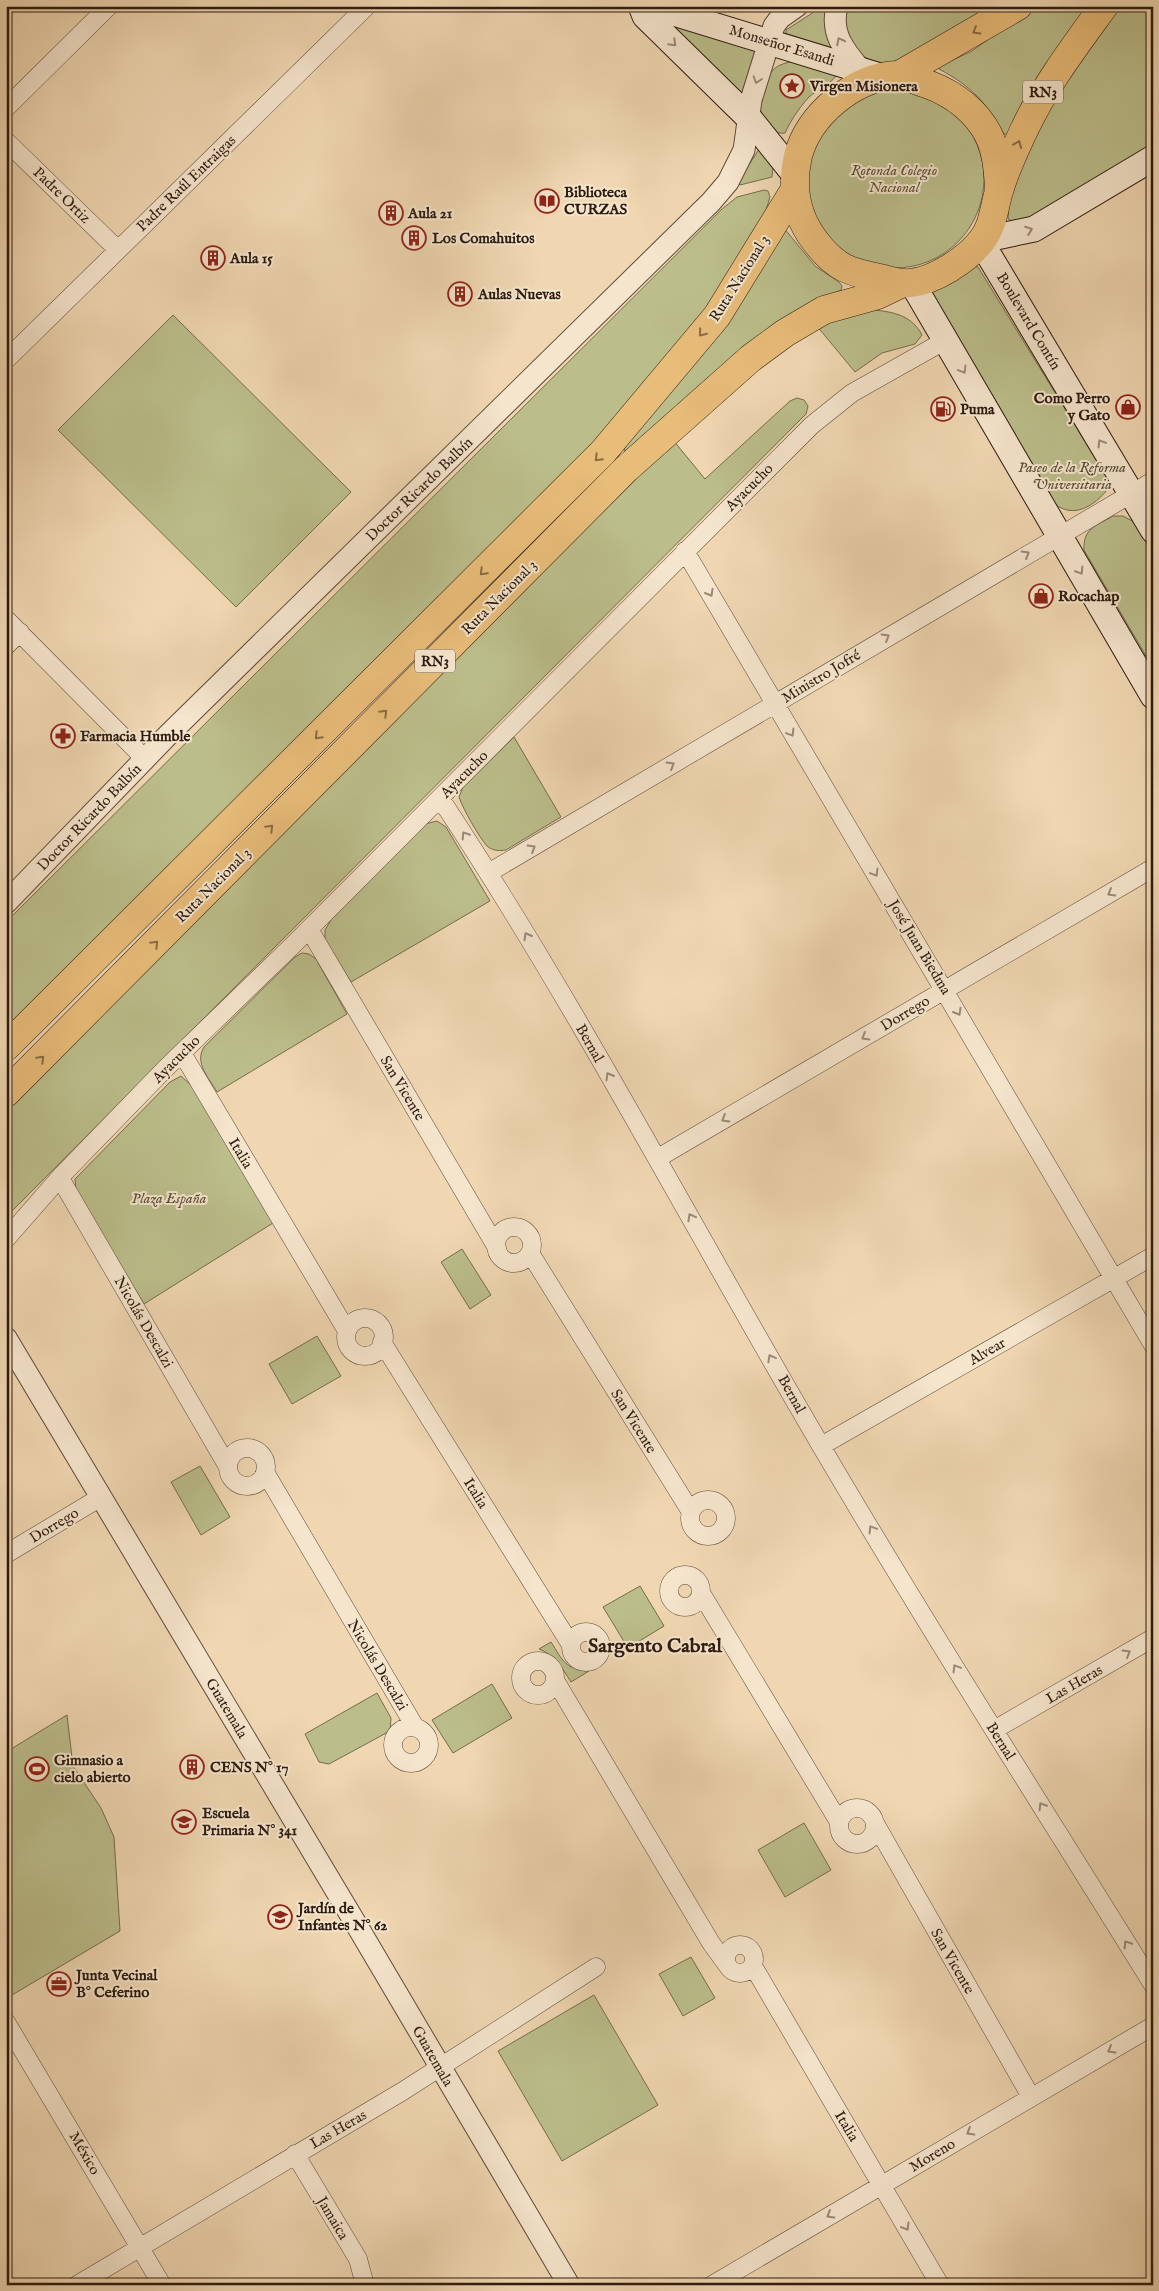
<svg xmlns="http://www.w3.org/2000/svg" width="1159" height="2291" font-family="'IM FELL English',serif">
  <rect width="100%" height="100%" fill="#f0d7b2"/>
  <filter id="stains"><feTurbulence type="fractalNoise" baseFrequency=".004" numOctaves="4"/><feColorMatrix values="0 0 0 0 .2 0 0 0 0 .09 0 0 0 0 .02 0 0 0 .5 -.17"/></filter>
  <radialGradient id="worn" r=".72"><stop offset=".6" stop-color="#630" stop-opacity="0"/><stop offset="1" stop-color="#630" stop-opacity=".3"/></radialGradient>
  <path fill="#bbbe8b" stroke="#746c4e" d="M 823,6 L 826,9 L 835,50 L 786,36 L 786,30 Z
    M 845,6 L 999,6 C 968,24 921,58 886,63 C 874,64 859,56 853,46 C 844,28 842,27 845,6 Z
    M 1035,6 L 1094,6 L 1008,134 L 1004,134 C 984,101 974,88 939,69 L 940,66 L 972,51 Z
    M 1117,6 L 1153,6 L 1153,150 L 1035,220 L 1014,222 L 1008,219 L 1009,207 L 1014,184 L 1052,95 Z
    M 660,17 L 755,51 L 744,91 L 741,94 Z
    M 794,61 L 838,72 C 834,83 818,89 809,97 C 799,108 791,120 785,133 C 773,135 760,121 760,108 C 760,99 765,81 770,74 C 775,65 785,63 794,61 Z
    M806 179a89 89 0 1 1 178 0a89 89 0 1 1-178 0Z
    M 759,149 L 773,166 L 772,177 L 740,185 L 738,183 L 740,179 Z
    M 764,190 L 768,191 L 770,197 L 764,217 L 709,308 L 604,436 L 6,1032 L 6,922 L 722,209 L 737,197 Z
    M 784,228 L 815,266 L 839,282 L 842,286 L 841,290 L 824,298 L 630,449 L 624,451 L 625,445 Z
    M 973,266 L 978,267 L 1106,476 L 1108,489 C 1094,506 1074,519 1055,504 L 931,293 L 933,287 C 950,283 961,280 973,266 Z
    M 874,310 C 895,312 912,316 922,335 L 915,344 L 882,353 L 855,372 L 816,325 Z
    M 173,315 L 351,492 L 236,607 L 58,430 Z
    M 797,398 L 804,400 L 808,406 L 806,414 L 6,1217 L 6,1110 L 673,440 L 705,479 L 790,401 Z
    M 1113,516 L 1123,516 L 1134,522 L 1153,554 L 1153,668 L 1084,550 C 1083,528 1096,526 1113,516 Z
    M 514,737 L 561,817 L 506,850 C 499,851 493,851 487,846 C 479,837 463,809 459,797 L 463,787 Z
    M 437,821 L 446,827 L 490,901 L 351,982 L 325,940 L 325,930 L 331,920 L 425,824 Z
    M 302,953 L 309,954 L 316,959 L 347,1014 L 217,1092 C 209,1078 194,1063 204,1047 L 295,957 Z
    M 181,1076 L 192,1086 L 273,1223 L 144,1304 L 76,1191 L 75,1179 L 170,1082 Z
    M 462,1249 L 491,1295 L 470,1309 L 441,1262 Z
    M 317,1336 L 341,1376 L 292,1404 L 269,1364 Z
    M 200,1466 L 230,1517 L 201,1535 L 171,1482 Z
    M 640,1586 L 664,1626 L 628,1648 L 603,1607 Z
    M 551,1642 C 563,1661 565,1669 589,1671 L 571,1682 C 562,1668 555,1655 539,1649 Z
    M 492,1684 L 512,1718 L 453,1753 L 432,1720 Z
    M 377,1693 L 391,1718 L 390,1731 L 329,1764 L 319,1762 L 305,1734 Z
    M 67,1715 L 73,1766 L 101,1808 L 114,1837 L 120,1931 L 7,1998 L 6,1752 Z
    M 804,1823 L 831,1870 L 785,1897 L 758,1850 Z
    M 691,1957 L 715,1998 L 683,2016 L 659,1974 Z
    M 594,1995 L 658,2105 L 562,2161 L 498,2051 Z"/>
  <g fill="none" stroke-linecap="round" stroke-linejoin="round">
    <g stroke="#5d4a38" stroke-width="19">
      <path id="minor" d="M 6,108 L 109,6
        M 6,141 L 118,250
        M 6,360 L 367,6
        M 685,551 L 1153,1345
        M 6,619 L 145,759
        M 6,646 L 20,632
        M 440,798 C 578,1007 694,1230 821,1446 C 928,1628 1042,1806 1153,1985
        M 490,872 L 1153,481
        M 309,929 L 497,1248
        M 182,1053 L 347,1331
        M 658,1158 L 1153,868
        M 60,1178 L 228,1467
        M496 1245a18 18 0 1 1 36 0a18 18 0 1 1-36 0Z
        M 6,1239 L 62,1175 L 165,1069 L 295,943 L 812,425 L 852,393 L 946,340
        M 530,1253 L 691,1512
        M346 1337a19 19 0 1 1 38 0a19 19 0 1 1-38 0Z
        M 382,1342 L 571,1645
        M 821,1446 L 1153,1256
        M228 1467a19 19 0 1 1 38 0a19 19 0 1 1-38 0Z
        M 265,1472 L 415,1727
        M690 1518a18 18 0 1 1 36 0a18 18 0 1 1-36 0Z
        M 6,1554 L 101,1497
        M669 1591a16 16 0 1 1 32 0a16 16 0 1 1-32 0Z
        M 701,1593 L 839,1822
        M571 1647a15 15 0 1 1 30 0a15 15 0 1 1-30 0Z
        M521 1678a17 17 0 1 1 34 0a17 17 0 1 1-34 0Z
        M 555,1680 L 711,1943 L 727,1965
        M393 1745a18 18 0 1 1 36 0a18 18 0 1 1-36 0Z
        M 994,1730 L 1153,1638
        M839 1826a18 18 0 1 1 36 0a18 18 0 1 1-36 0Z
        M 876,1825 L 1031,2097
        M726 1959a14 14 0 1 1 28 0a14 14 0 1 1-28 0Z
        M 753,1966 L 940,2285
        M 6,2022 L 162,2285
        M 295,2154 L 358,2259 L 365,2285
        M 77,2285 L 403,2091 L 596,1967
        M 712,2285 L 1153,2026"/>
    </g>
    <g stroke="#5d4a38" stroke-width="23">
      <path id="tertiary" d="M 837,6 C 830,33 844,50 860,69
        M 6,903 L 168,735 L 711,202 L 728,182 L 744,150 L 751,100 L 774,26 L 780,18 L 797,6
        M 6,1338 L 356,1924 L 569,2285"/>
    </g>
    <g stroke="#2c1b10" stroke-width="27">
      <path id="secondary" d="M 641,6 L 645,16 L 750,119 L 794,174
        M 651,6 L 883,77
        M 982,240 L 1034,229 L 1153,158
        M 981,242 L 1153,530
        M 912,283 L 1153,696"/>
    </g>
    <g stroke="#2c1b10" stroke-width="29">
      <path id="trunk" d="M 899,75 L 1018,6
        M 999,189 C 998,167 996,145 984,127 C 968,103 945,89 918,81 C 912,79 905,76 898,75 C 875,75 852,87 835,101 C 817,116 804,133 798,156 C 791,187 796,216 815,241 C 837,270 851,272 884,279 C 892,281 901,284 910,283 C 934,281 967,260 982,240 C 994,225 994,205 1000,188 C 1006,168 1016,147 1025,128 C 1046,84 1075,46 1104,6
        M 6,1047 L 603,452 L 717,316 L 795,189
        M 6,1093 L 626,469 L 751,358 L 785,333 L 824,310 L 878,295 L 903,283"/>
    </g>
    <use href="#minor" stroke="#f5e5cd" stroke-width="18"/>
    <use href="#tertiary" stroke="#f5e5cd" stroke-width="21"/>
    <use href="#secondary" stroke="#f5e5cd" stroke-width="25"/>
    <use href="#trunk" stroke="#e8bc79" stroke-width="28"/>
  </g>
  <defs><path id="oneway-chevron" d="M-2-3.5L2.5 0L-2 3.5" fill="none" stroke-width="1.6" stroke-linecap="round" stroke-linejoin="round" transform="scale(1.25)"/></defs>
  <g stroke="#8a6c44">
    <use href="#oneway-chevron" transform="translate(976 31) rotate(150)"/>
    <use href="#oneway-chevron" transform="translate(1018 144) rotate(-67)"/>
    <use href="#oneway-chevron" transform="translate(702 333) rotate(129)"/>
    <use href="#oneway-chevron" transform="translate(598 458) rotate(135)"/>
    <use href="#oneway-chevron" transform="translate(483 572) rotate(135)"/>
    <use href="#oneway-chevron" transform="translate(384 713) rotate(-45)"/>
    <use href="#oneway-chevron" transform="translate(318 736) rotate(135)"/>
    <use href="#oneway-chevron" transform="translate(270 828) rotate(-45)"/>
    <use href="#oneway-chevron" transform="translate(155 944) rotate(-45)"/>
    <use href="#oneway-chevron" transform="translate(41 1059) rotate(-45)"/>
  </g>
  <g stroke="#9b8a78">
    <use href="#oneway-chevron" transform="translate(840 41) rotate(-117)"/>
    <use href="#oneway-chevron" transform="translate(673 43) rotate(45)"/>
    <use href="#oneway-chevron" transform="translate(757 80) rotate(108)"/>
    <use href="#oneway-chevron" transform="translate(1029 230) rotate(-21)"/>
    <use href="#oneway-chevron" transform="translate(963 370) rotate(59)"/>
    <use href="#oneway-chevron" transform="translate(1101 443) rotate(-121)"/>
    <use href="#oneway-chevron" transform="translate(1026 554) rotate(-31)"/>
    <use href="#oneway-chevron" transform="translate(1080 571) rotate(58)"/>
    <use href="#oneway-chevron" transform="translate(710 593) rotate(60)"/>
    <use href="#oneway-chevron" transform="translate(886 637) rotate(-31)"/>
    <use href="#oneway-chevron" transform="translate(791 733) rotate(59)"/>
    <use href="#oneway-chevron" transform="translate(671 765) rotate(-31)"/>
    <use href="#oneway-chevron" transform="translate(465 835) rotate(-123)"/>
    <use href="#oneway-chevron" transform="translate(532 848) rotate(-31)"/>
    <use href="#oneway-chevron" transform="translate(875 873) rotate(59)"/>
    <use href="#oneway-chevron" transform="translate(1111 893) rotate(150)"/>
    <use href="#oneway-chevron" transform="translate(527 936) rotate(-120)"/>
    <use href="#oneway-chevron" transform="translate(958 1012) rotate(60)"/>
    <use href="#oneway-chevron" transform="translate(865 1037) rotate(149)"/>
    <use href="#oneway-chevron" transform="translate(609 1076) rotate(-120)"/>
    <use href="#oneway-chevron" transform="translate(725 1119) rotate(149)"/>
    <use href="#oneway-chevron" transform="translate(691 1217) rotate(-119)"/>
    <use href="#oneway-chevron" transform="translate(771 1358) rotate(-119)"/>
    <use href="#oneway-chevron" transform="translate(872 1529) rotate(-121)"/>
    <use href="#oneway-chevron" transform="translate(1127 1653) rotate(-30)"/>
    <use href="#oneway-chevron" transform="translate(956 1668) rotate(-121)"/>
    <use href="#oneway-chevron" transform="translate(1042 1806) rotate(-122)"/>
    <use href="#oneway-chevron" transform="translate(1127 1944) rotate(-122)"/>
    <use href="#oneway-chevron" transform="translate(1111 2050) rotate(150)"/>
    <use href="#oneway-chevron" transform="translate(970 2132) rotate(149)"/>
    <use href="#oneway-chevron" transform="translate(830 2215) rotate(150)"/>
    <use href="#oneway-chevron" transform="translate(906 2227) rotate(59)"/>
  </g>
  <defs>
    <g id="sight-ring" transform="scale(1.25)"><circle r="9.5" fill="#f5e5cd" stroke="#8f2418" stroke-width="1.5"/><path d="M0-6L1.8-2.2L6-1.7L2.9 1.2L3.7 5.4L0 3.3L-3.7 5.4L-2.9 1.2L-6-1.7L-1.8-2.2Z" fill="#8f2418"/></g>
    <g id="library-ring" transform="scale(1.25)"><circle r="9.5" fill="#f5e5cd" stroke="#8f2418" stroke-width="1.5"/><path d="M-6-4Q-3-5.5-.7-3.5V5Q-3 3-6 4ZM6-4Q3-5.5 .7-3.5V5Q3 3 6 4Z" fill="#8f2418"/></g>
    <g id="building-ring" transform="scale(1.25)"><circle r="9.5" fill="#f5e5cd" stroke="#8f2418" stroke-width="1.5"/><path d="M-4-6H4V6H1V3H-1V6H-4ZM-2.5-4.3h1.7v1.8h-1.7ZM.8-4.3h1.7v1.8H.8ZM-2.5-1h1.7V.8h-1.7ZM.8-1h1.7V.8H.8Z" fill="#8f2418"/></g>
    <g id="shop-ring" transform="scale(1.25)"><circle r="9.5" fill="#f5e5cd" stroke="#8f2418" stroke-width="1.5"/><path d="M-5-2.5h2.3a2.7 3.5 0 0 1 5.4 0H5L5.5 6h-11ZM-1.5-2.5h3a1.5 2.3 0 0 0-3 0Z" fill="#8f2418"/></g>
    <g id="fuel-ring" transform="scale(1.25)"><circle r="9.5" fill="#f5e5cd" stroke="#8f2418" stroke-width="1.5"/><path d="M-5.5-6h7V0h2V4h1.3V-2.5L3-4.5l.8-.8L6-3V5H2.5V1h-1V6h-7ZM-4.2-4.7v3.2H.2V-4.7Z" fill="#8f2418"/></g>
    <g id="pharmacy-ring" transform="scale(1.25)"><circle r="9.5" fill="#f5e5cd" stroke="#8f2418" stroke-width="1.5"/><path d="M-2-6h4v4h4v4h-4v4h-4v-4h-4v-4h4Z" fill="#8f2418"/></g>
    <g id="stadium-ring" transform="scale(1.25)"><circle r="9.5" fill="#f5e5cd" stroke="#8f2418" stroke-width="1.5"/><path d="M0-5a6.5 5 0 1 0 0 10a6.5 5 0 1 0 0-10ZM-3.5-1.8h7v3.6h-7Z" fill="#8f2418"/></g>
    <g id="school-ring" transform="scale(1.25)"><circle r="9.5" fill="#f5e5cd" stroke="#8f2418" stroke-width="1.5"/><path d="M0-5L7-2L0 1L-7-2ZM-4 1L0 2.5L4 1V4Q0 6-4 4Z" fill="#8f2418"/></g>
    <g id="office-ring" transform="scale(1.25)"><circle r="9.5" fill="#f5e5cd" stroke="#8f2418" stroke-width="1.5"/><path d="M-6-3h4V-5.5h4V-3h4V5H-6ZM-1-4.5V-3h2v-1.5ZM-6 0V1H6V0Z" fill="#8f2418"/></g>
  </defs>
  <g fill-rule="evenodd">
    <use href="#sight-ring" x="792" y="86"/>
    <use href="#library-ring" x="547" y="201"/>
    <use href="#building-ring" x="391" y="213"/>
    <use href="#building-ring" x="414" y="238"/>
    <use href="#building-ring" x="213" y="258"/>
    <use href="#building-ring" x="460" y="294"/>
    <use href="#shop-ring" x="1128" y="407"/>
    <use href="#fuel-ring" x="943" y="409"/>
    <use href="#shop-ring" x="1041" y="596"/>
    <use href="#pharmacy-ring" x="63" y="736"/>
    <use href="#building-ring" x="192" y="1767"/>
    <use href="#stadium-ring" x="37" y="1769"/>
    <use href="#school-ring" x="184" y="1822"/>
    <use href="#school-ring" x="280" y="1917"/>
    <use href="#office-ring" x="59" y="1984"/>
  </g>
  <g text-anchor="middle" stroke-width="4" stroke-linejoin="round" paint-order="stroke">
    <g fill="#f5e5cd" stroke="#685849" stroke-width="1">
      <rect x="1023" y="80.5" width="40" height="23" rx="4"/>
      <rect x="415" y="649.5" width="40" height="23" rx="4"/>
    </g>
    <g font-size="14" font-weight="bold" fill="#2c1b10">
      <text x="1043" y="97">RN3</text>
      <text x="435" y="666">RN3</text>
    </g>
    <g font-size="15" fill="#2c1b10" stroke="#f5e5cd">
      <text transform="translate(782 45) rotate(17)" y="5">Monseñor Esandi</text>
      <text transform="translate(186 183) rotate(-44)" y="5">Padre Raúl Entraigas</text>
      <text transform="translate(62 195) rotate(44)" y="5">Padre Ortiz</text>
      <text transform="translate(739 278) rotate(-58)" y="5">Ruta Nacional 3</text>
      <text transform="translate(1029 321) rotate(59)" y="5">Boulevard Contín</text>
      <text transform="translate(749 487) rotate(-45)" y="5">Ayacucho</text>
      <text transform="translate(419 489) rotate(-44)" y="5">Doctor Ricardo Balbín</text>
      <text transform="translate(499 597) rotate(-45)" y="5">Ruta Nacional 3</text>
      <text transform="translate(821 676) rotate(-31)" y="5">Ministro Jofré</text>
      <text transform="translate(464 774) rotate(-45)" y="5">Ayacucho</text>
      <text transform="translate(89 817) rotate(-46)" y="5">Doctor Ricardo Balbín</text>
      <text transform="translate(213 885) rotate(-45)" y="5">Ruta Nacional 3</text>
      <text transform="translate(920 947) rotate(59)" y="5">José Juan Biedma</text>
      <text transform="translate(905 1013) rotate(-31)" y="5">Dorrego</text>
      <text transform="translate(590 1043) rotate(60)" y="5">Bernal</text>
      <text transform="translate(176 1059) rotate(-45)" y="5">Ayacucho</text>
      <text transform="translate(403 1088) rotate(59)" y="5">San Vicente</text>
      <text transform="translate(241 1153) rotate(59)" y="5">Italia</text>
      <text transform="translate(144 1322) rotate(60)" y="5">Nicolás Descalzi</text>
      <text transform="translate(987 1351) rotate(-30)" y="5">Alvear</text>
      <text transform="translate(792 1394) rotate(61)" y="5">Bernal</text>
      <text transform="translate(634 1421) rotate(58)" y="5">San Vicente</text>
      <text transform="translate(476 1493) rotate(58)" y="5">Italia</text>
      <text transform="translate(54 1525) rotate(-31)" y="5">Dorrego</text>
      <text transform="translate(378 1665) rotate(59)" y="5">Nicolás Descalzi</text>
      <text transform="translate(1074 1684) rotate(-30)" y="5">Las Heras</text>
      <text transform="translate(227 1708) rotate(59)" y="5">Guatemala</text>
      <text transform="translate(1001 1741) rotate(58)" y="5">Bernal</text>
      <text transform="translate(953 1961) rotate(60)" y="5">San Vicente</text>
      <text transform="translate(433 2056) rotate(60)" y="5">Guatemala</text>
      <text transform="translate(847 2126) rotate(59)" y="5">Italia</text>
      <text transform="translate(338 2129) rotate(-30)" y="5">Las Heras</text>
      <text transform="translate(85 2153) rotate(60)" y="5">México</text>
      <text transform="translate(932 2155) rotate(-31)" y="5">Moreno</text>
      <text transform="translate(333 2218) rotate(59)" y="5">Jamaica</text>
    </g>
    <g font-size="15" font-weight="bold" fill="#2c1b10" stroke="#f5e5cd" text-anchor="start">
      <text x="810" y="91">Virgen Misionera</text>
      <text x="564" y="197">Biblioteca<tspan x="564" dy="17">CURZAS</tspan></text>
      <text x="408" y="218">Aula 21</text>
      <text x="432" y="243">Los Comahuitos</text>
      <text x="230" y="263">Aula 15</text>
      <text x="478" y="299">Aulas Nuevas</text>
      <text x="1110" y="403" text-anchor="end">Como Perro<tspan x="1110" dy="17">y Gato</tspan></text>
      <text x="960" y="414">Puma</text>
      <text x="1058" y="601">Rocachap</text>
      <text x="80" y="741">Farmacia Humble</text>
      <text x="54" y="1765">Gimnasio a<tspan x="54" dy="17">cielo abierto</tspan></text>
      <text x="210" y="1772">CENS N° 17</text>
      <text x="202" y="1818">Escuela<tspan x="202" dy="17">Primaria N° 341</tspan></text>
      <text x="298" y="1913">Jardín de<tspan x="298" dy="17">Infantes N° 62</tspan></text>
      <text x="76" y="1980">Junta Vecinal<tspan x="76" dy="17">B° Ceferino</tspan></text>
    </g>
    <g font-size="15" font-style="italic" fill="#574c35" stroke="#f5e5cd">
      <text x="894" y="175">Rotonda Colegio<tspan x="894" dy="17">Nacional</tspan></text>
      <text x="1072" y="472">Paseo de la Reforma<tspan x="1072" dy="17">Universitaria</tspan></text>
      <text x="169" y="1203">Plaza España</text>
    </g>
    <g font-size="20" font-weight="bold" fill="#2c1b10" stroke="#f5e5cd">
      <text x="655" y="1652">Sargento Cabral</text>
    </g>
  </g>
  <rect width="1159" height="2291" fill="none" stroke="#f0d7b2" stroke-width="25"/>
  <rect x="8" y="8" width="1144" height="2276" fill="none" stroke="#2c1b10" stroke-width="2.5"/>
  <rect x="12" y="12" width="1134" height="2266" fill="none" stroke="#2c1b10"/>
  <rect width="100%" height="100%" filter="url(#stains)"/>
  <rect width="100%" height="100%" fill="url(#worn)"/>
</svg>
